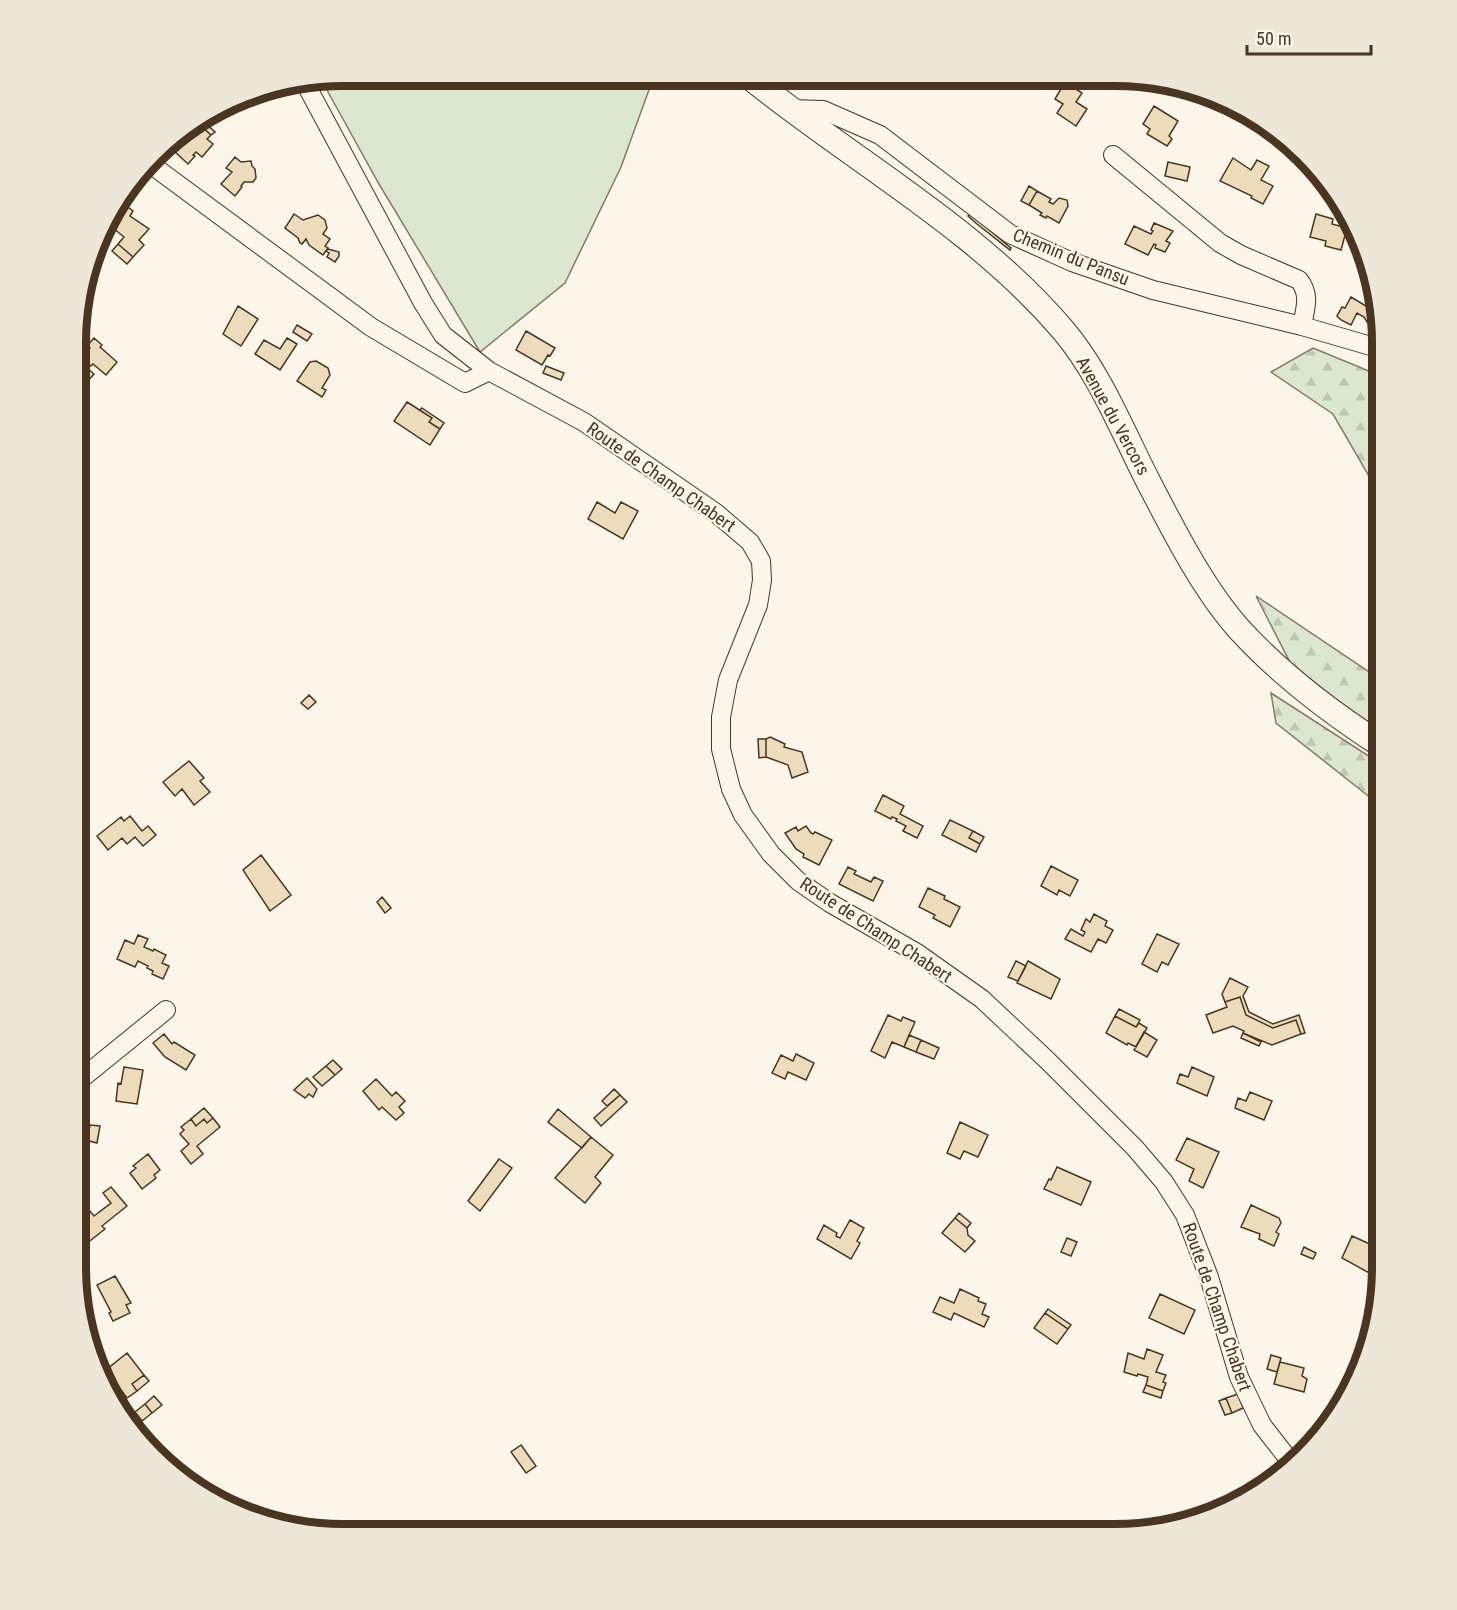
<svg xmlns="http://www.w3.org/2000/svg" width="1457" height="1610" font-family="'Roboto Condensed',sans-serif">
  <defs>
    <pattern id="forest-firs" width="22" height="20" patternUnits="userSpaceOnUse" patternTransform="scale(1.5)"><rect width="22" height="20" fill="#dce7d0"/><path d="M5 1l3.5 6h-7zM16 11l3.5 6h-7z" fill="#bec7b2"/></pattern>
  </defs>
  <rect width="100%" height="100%" fill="#fbf6e9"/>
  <path fill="#dce7d0" stroke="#887966" stroke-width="1.5" d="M 343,75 L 654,76 L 621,167 L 565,283 L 480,352 L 379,184 L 328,92 L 324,78 Z"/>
  <path fill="url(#forest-firs)" stroke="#887966" stroke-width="1.5" d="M 1313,348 L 1381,376 L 1381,497 L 1333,414 L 1271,372 Z
    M 1256,596 L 1381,680 L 1381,732 L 1294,670 Z
    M 1271,693 L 1381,764 L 1381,806 L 1276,723 Z"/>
  <path fill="#ecdcbc" stroke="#4a3520" stroke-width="1.5" d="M 1065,82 L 1082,93 L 1076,102 L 1087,109 L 1076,126 L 1057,113 L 1063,104 L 1055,99 Z
    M 1154,106 L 1178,121 L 1169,136 L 1172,139 L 1167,146 L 1147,134 L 1150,129 L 1143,124 Z
    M 202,120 L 215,132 L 211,135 L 202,127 L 194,127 L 188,134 L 184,131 Z
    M 194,127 L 202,127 L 211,135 L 207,139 L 213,144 L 202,157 L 196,152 L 193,155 L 195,156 L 188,164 L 173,150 Z
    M 235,157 L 241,162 L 251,161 L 252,166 L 255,169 L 256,178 L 253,182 L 244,182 L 241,186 L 242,187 L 235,196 L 221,184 L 232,172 L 226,168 Z
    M 1233,158 L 1251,170 L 1257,160 L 1269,166 L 1261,180 L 1273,186 L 1263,204 L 1251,198 L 1252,196 L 1220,181 Z
    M 1168,162 L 1190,167 L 1187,181 L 1165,176 Z
    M 1029,186 L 1037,191 L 1029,205 L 1021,201 Z
    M 1037,191 L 1051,199 L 1049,202 L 1053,204 L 1059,198 L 1067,200 L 1068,206 L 1059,223 L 1047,216 L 1046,218 L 1040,215 L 1042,213 L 1029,205 Z
    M 125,205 L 133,211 L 130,216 L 149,229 L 139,240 L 144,245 L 133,257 L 118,244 L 124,237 L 113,228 L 118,222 L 113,219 Z
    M 294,214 L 303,220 L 318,215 L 325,220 L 327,228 L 323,234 L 330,239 L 325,246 L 328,248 L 323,255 L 309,245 L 306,239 L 302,244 L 300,243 L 298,238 L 285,228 Z
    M 970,214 L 1011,248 L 1010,250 L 977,224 L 968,216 Z
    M 1316,214 L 1333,219 L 1332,224 L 1347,228 L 1341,250 L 1325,246 L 1326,241 L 1310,237 Z
    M 1154,223 L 1173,231 L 1166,241 L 1170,243 L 1165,252 L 1155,248 L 1156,245 L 1154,244 L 1148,255 L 1125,244 L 1134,226 L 1151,234 L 1153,231 L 1151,230 Z
    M 118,244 L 133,257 L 127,264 L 112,251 Z
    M 328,249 L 339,252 L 339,256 L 335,262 L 327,257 L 329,253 L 326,251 Z
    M 1351,297 L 1374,311 L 1377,303 L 1381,325 L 1370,319 L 1367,322 L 1364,317 L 1357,313 L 1351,325 L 1341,320 L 1337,316 L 1342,307 L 1345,308 Z
    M 238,306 L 258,319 L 241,346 L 223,334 Z
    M 297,325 L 312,334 L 307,341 L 293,332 Z
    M 526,331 L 555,348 L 550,356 L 548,355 L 542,365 L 516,350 Z
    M 94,338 L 102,345 L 100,347 L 117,362 L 106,375 L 93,364 L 91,366 L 80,356 L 85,349 L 87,351 L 90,348 L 87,346 Z
    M 287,338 L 297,344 L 280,370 L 255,354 L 264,340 L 280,349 Z
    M 316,361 L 328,368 L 330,375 L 322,388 L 326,390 L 322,397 L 297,381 L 310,362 Z
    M 81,363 L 94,374 L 83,386 L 80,384 Z
    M 546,366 L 564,373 L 561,380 L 543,373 Z
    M 407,402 L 432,418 L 429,422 L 440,429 L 430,445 L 394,421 Z
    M 422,408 L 444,423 L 440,429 L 429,422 L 432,418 L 420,410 Z
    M 597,502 L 615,513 L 621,502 L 638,511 L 623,539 L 588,519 Z
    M 309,695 L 316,702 L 308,709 L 301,703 Z
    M 770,737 L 785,744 L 784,747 L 802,752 L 808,772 L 792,778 L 788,765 L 766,757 L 766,739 Z
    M 758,739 L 766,739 L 766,757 L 759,758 Z
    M 189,761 L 204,778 L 200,781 L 210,792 L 194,805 L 182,789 L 175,796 L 163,782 Z
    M 883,795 L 904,806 L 900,814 L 923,826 L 917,838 L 903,831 L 906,826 L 896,821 L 897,819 L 892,817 L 891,819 L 875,811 Z
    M 130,816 L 142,831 L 148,826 L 156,835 L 143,846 L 135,837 L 127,844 L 122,838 L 108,850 L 97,836 L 121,817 L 124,821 Z
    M 950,820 L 973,831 L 969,838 L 980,844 L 976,852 L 942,835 Z
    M 806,826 L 811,833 L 813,834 L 815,832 L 832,840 L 819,865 L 803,857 L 804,854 L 796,849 L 785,833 L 796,827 L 798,831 Z
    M 973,831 L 984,837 L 980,844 L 969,838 Z
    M 261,855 L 291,895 L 270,911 L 243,870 Z
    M 1051,866 L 1078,880 L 1070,896 L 1059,890 L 1057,895 L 1041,886 Z
    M 848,867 L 856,871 L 854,874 L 871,882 L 874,877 L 883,881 L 873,901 L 839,884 Z
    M 928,888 L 945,896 L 944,899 L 960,907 L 950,927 L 933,918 L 935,915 L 919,907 Z
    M 382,897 L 391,908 L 385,913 L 377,902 Z
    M 1094,914 L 1107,921 L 1105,926 L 1113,930 L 1106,943 L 1098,939 L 1091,952 L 1065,939 L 1071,929 L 1083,936 L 1085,932 L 1081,930 L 1086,919 L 1090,922 Z
    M 1157,934 L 1179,944 L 1168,965 L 1162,962 L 1157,972 L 1142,964 Z
    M 138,935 L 148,939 L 144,947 L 153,951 L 154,949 L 166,955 L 162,963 L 169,966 L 163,979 L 152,974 L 153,971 L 147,968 L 148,966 L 138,961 L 135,967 L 117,959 L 125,940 L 134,944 Z
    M 1016,961 L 1026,966 L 1018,981 L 1008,977 Z
    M 1028,961 L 1060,979 L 1051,999 L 1017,983 Z
    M 1230,978 L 1248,987 L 1243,996 L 1249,1012 L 1273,1024 L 1299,1015 L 1305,1033 L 1301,1034 L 1296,1020 L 1273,1028 L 1246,1015 L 1240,997 L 1225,1002 L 1222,994 Z
    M 1240,997 L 1246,1015 L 1273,1028 L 1296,1020 L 1301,1034 L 1272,1045 L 1243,1033 L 1244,1031 L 1233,1026 L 1213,1033 L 1206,1015 L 1227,1007 L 1225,1002 Z
    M 1119,1009 L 1140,1020 L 1136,1027 L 1115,1016 Z
    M 888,1015 L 901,1021 L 903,1017 L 915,1022 L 904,1047 L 892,1042 L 885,1058 L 871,1051 Z
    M 1115,1016 L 1136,1027 L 1139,1023 L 1147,1028 L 1136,1047 L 1128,1043 L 1127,1045 L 1106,1033 Z
    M 1144,1032 L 1157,1040 L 1147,1057 L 1134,1050 Z
    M 1243,1033 L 1261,1042 L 1259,1046 L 1241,1038 Z
    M 164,1034 L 172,1044 L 174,1042 L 195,1055 L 186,1070 L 165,1057 L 153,1043 Z
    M 909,1035 L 921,1040 L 916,1052 L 904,1047 Z
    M 921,1040 L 939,1048 L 934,1059 L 916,1052 Z
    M 796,1054 L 814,1063 L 806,1080 L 788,1072 L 785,1079 L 772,1073 L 781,1055 L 793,1061 Z
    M 333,1060 L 342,1069 L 335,1075 L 326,1066 Z
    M 326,1066 L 335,1075 L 322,1086 L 313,1077 Z
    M 124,1067 L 143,1070 L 137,1104 L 116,1101 L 118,1083 L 121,1084 Z
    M 1192,1067 L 1214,1077 L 1207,1096 L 1177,1083 L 1180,1074 L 1188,1077 Z
    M 307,1078 L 317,1089 L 313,1097 L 309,1094 L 305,1098 L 294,1090 Z
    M 376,1079 L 392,1096 L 396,1092 L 405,1101 L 399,1107 L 404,1113 L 396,1120 L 382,1107 L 379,1110 L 363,1091 Z
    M 614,1089 L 620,1095 L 607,1106 L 602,1101 Z
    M 1250,1092 L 1272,1101 L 1264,1120 L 1235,1108 L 1238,1098 L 1246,1101 Z
    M 620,1095 L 627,1102 L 601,1126 L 594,1118 Z
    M 204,1108 L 213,1118 L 207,1123 L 204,1119 L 196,1126 L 191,1119 Z
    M 558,1109 L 591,1137 L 582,1148 L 548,1122 Z
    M 213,1118 L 220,1127 L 197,1146 L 203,1154 L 191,1164 L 181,1151 L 189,1144 L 180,1134 L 184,1130 L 181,1127 L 191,1119 L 196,1126 L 204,1119 L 207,1123 Z
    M 960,1122 L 988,1135 L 978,1157 L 964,1151 L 960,1159 L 947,1153 Z
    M 90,1125 L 100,1126 L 97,1143 L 89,1141 L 88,1148 L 76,1146 L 76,1129 L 89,1131 Z
    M 591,1137 L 613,1155 L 595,1177 L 601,1183 L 585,1203 L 555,1178 Z
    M 1187,1138 L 1219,1152 L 1203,1188 L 1189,1181 L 1194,1169 L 1176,1160 Z
    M 148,1154 L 160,1170 L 154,1175 L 156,1178 L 142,1189 L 130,1173 L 136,1168 L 133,1166 Z
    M 499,1159 L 512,1168 L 480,1211 L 468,1201 Z
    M 1057,1167 L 1091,1182 L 1081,1205 L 1044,1189 L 1049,1179 L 1051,1180 Z
    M 111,1187 L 127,1206 L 102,1226 L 105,1229 L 77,1251 L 76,1231 L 83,1225 L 78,1219 L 89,1210 L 94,1216 L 111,1203 L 103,1193 Z
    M 80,1205 L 87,1212 L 78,1219 L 76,1216 L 76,1208 Z
    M 1251,1205 L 1279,1218 L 1281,1223 L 1276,1232 L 1279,1234 L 1274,1246 L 1259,1239 L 1260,1234 L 1241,1227 Z
    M 959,1213 L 971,1223 L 967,1228 L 955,1218 Z
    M 955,1218 L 967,1228 L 968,1235 L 975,1241 L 965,1252 L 942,1233 Z
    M 850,1220 L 864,1228 L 857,1241 L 860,1243 L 851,1259 L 817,1239 L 824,1225 L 837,1233 L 836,1236 L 840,1238 Z
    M 1352,1236 L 1381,1249 L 1381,1255 L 1373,1275 L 1342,1258 Z
    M 1067,1238 L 1077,1242 L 1071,1256 L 1061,1252 Z
    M 1304,1247 L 1316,1253 L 1313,1259 L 1301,1254 Z
    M 115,1276 L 131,1303 L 126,1305 L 130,1313 L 113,1321 L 109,1313 L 111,1312 L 97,1285 Z
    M 960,1289 L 979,1298 L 978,1301 L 986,1304 L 982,1314 L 989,1317 L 984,1327 L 954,1313 L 951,1320 L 933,1312 L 940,1297 L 954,1303 Z
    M 1160,1294 L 1195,1310 L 1184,1334 L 1149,1318 Z
    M 1048,1309 L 1071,1325 L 1068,1329 L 1045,1313 Z
    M 1045,1313 L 1068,1329 L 1057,1344 L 1034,1328 Z
    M 1147,1349 L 1163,1355 L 1156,1372 L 1166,1375 L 1163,1382 L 1166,1383 L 1163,1391 L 1146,1385 L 1148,1377 L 1138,1374 L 1137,1376 L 1124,1372 L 1128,1353 L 1144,1359 Z
    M 127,1353 L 144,1375 L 132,1384 L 137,1391 L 127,1398 L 106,1370 Z
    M 1271,1355 L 1281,1358 L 1277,1372 L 1267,1369 Z
    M 1280,1362 L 1304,1368 L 1302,1376 L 1307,1379 L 1304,1392 L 1274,1384 Z
    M 144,1375 L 149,1381 L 137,1391 L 132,1384 Z
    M 1146,1385 L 1163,1391 L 1161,1398 L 1143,1392 Z
    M 1238,1394 L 1243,1408 L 1232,1413 L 1226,1398 Z
    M 154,1396 L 162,1405 L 152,1413 L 145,1404 Z
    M 1226,1398 L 1232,1413 L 1225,1415 L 1219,1401 Z
    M 145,1404 L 152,1413 L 142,1421 L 135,1412 Z
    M 521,1445 L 536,1466 L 526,1473 L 511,1452 Z"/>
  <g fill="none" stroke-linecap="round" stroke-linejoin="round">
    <g stroke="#4a3520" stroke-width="20">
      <path id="minor" d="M 304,81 L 423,303 L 443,335 L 489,371 L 584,422 L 716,513 L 750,542 L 761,561 L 762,580 L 758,605 L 728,680 L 721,717 L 721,749 L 731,789 L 743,815 L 771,854 L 798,881 L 830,903 L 917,953 L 982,999 L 1048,1061 L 1135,1148 L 1164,1182 L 1185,1215 L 1209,1277 L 1239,1377 L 1262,1425 L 1290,1461
        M 789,109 L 823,110 L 880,135 L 1010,234 L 1072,262 L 1153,290 L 1302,326 L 1381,349
        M 1113,155 L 1220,243 L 1241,255 L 1299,280 C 1311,295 1305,309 1302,326
        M 149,163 L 371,327 L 465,383 L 489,371
        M 76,1083 L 166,1010"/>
    </g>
    <g stroke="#4a3520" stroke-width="26">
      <path id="major" d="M 748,76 C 853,161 974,226 1063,330 C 1099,372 1123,432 1148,481 C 1173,529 1203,589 1239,629 C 1280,674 1330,712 1381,745"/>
    </g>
    <use href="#minor" stroke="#fbf6e9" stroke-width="18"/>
    <use href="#major" stroke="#fbf6e9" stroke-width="24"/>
  </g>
  <g text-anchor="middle" stroke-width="4.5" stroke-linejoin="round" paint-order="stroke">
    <g font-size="18" fill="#4a3520" stroke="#fbf6e9">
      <text transform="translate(1071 257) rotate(22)" y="6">Chemin du Pansu</text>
      <text transform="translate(1113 416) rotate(61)" y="6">Avenue du Vercors</text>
      <text transform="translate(661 477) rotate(35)" y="6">Route de Champ Chabert</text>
      <text transform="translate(876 930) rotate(33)" y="6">Route de Champ Chabert</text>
      <text transform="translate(1217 1307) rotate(71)" y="6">Route de Champ Chabert</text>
    </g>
  </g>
  <path d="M0 0H1457V1610H0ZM343 86H1115A257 257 0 0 1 1372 343V1267A257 257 0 0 1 1115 1524H343A257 257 0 0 1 86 1267V343A257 257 0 0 1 343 86Z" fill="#ede7d9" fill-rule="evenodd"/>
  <path fill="none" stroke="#4a3520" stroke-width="8" d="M343 86H1115A257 257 0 0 1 1372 343V1267A257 257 0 0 1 1115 1524H343A257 257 0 0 1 86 1267V343A257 257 0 0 1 343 86Z"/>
  <path d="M1247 45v9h124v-9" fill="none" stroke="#4a3520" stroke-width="3"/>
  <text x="1256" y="45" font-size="18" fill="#4a3520" stroke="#fbf6e9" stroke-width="4.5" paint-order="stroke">50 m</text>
</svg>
